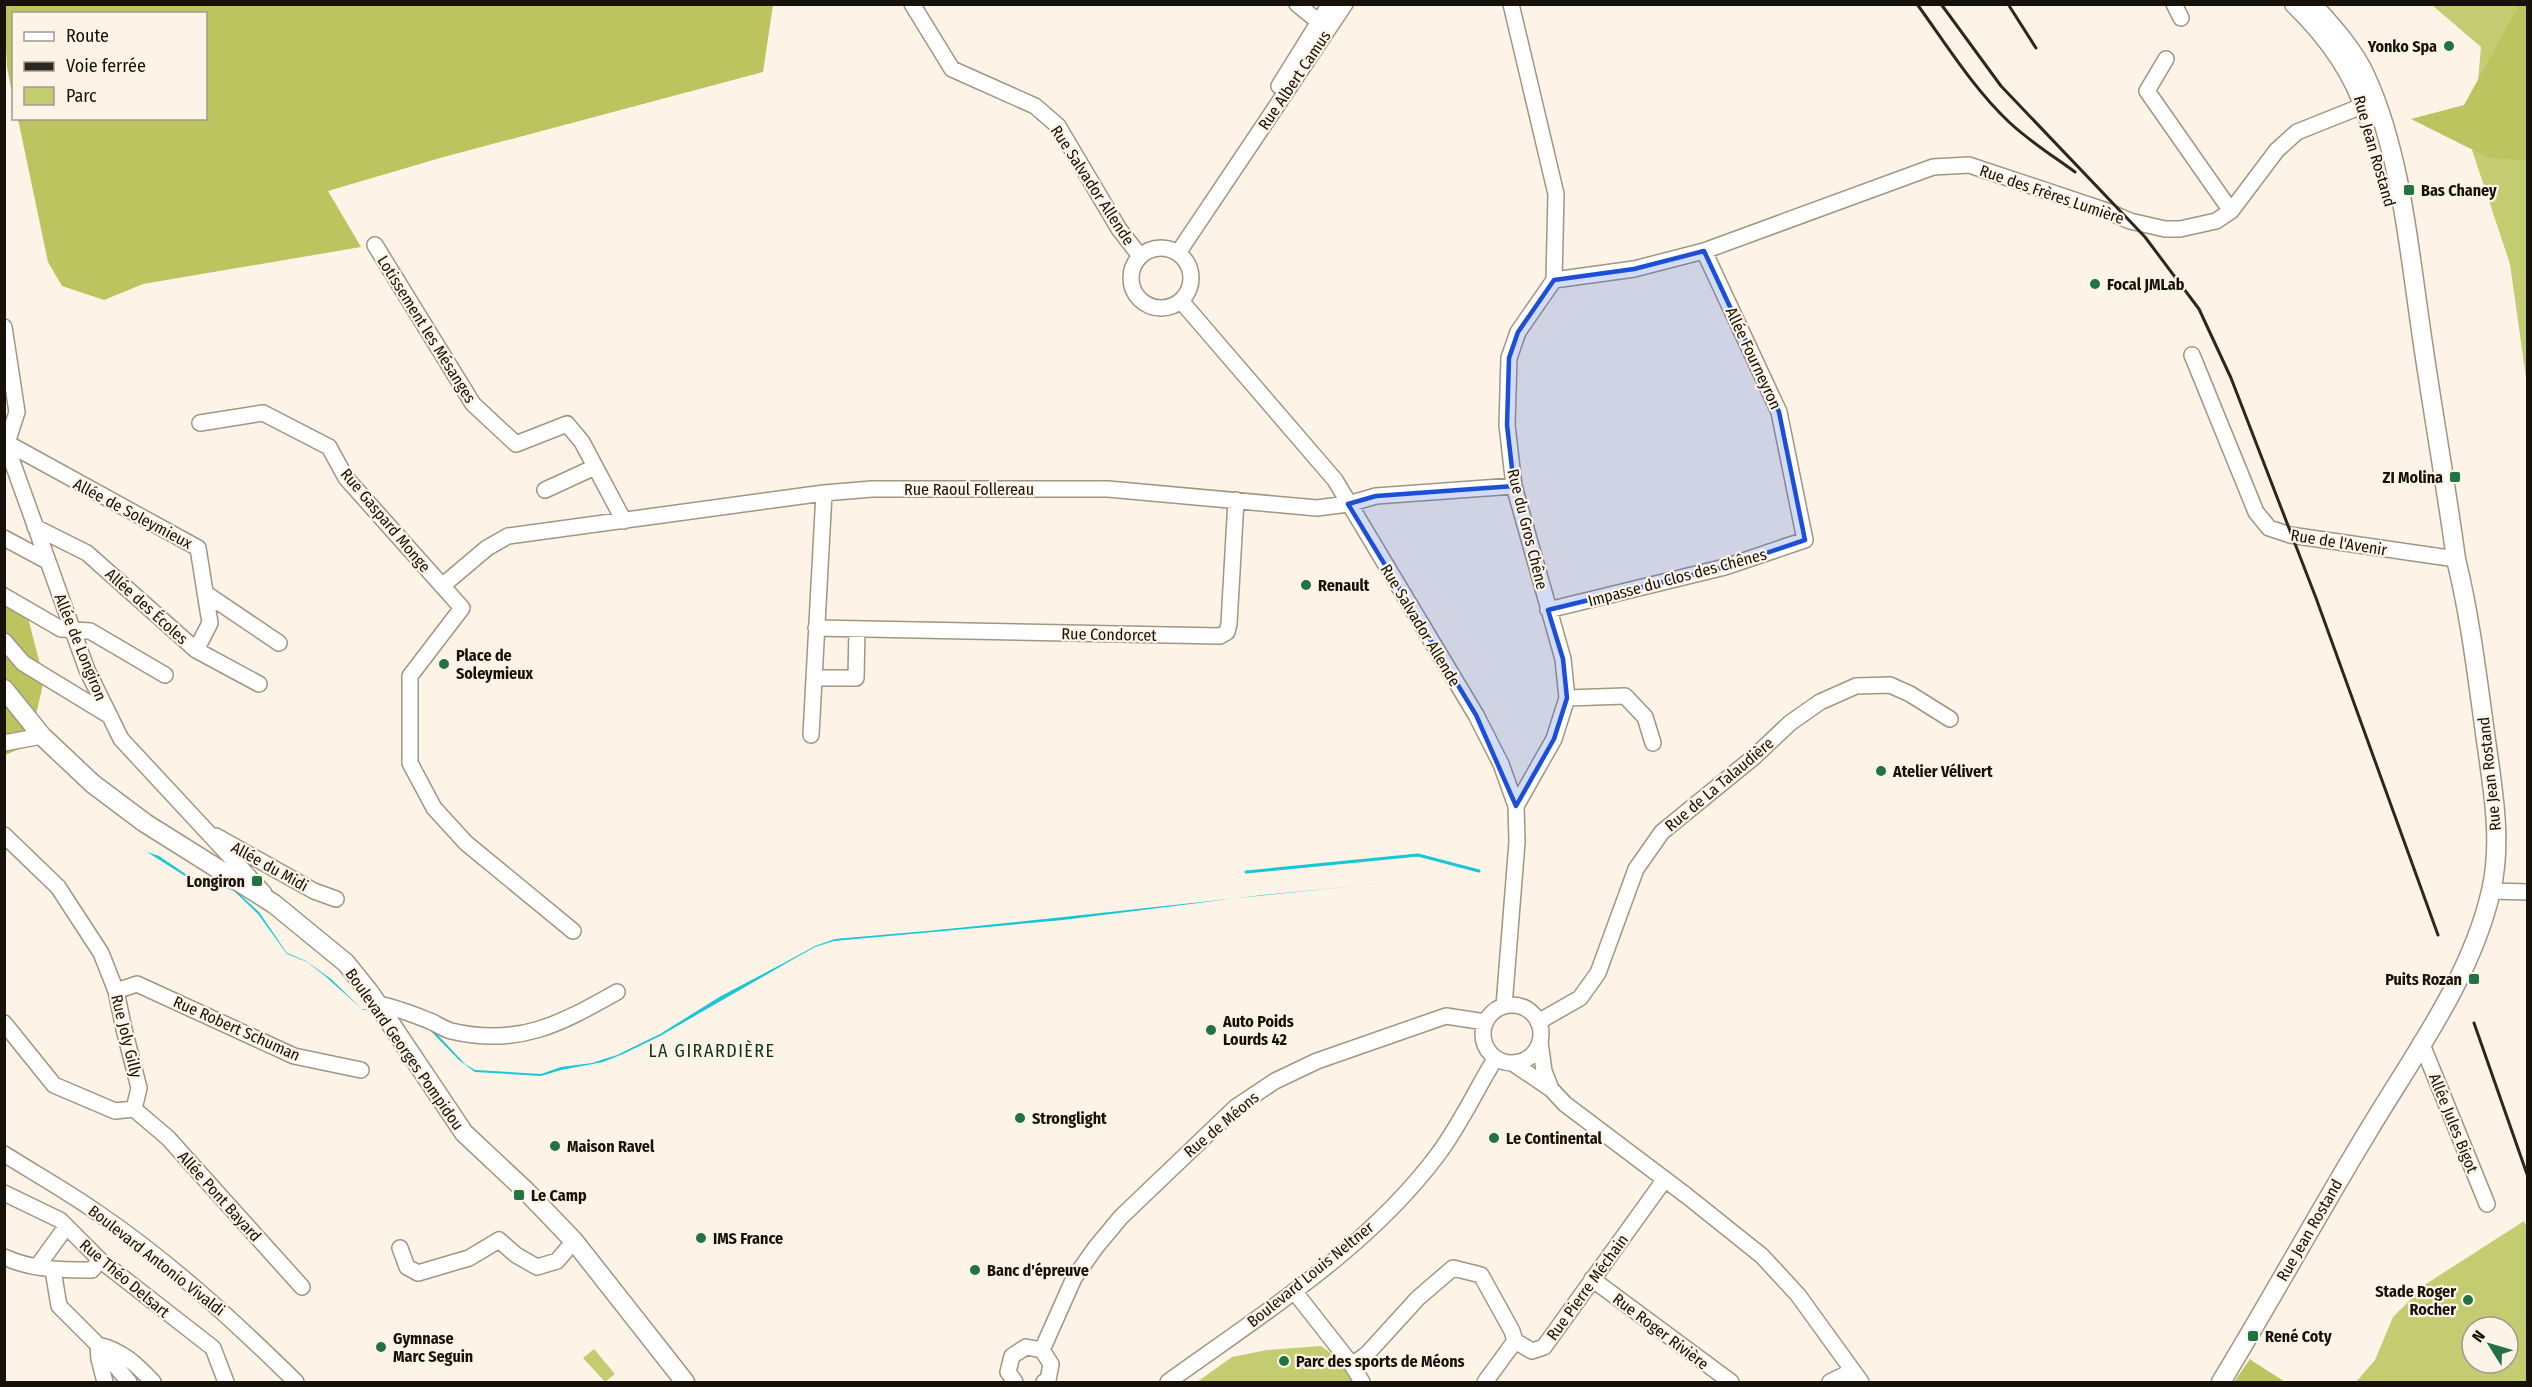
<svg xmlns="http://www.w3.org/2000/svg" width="2532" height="1387" font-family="'Fira Sans Condensed',sans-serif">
  <rect width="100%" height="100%" fill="#fdf4e7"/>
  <path fill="#c4cc72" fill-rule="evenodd" d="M 2432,5 L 2527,5 L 2527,385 L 2510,264 L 2472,150 L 2481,47 Z
    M 2524,1221 L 2528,1230 L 2527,1382 L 2356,1382 L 2375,1360 L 2393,1317 L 2426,1284 ZM 2472,1327 L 2508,1327 L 2508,1363 L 2472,1363 Z
    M 1321,1346 L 1347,1365 L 1355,1382 L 1197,1382 L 1232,1357 L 1267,1350 Z
    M 594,1349 L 615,1374 L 605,1382 L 583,1358 Z"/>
  <path fill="#bbc45e" d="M 4,5 L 5,4 L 773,5 L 763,72 L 440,158 L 328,191 L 361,247 L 143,284 L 104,300 L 62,286 L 48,262 L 18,119 L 206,118 L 206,14 L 14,14 L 13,98 L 7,67 Z
    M 2519,5 L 2527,5 L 2527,160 L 2489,158 L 2411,119 L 2464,105 Z
    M 4,584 L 25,606 L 44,680 L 29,745 L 5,755 Z
    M 2250,1359 L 2254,1362 L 2285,1382 L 2234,1382 Z"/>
  <path fill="#17c7d6" d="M 147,852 L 159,856 L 190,877 L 206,883 L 235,890 L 259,912 L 287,953 L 306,961 L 331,979 L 362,1009 L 371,1010 L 363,1010 L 325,976 L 307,962 L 287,954 L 258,914 L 233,890 L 206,885 L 185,876 Z
    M 1389,883 L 1262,895 L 1063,920 L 834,941 L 815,947 L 790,961 L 660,1036 L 623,1054 L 603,1062 L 561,1070 L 541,1076 L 475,1072 L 459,1060 L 421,1021 L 434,1031 L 465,1064 L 475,1070 L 541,1074 L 561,1067 L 592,1063 L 617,1055 L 660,1034 L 721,996 L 782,964 L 815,946 L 835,939 C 1020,924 1204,900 1389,883 Z"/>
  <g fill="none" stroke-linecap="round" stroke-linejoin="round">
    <path stroke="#17c7d6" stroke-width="3" d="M 1246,872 L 1418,855 L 1479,871"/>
    <g stroke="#a29581" stroke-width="18">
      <path id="minor" d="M 912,4 L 952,69 L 1035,106 L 1058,126 L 1119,229 L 1140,256
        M 1297,4 L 1325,27
        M 1511,4 L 1556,194 L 1554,280 L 1518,332 L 1509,358 L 1507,425 L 1514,486 L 1563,659 L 1567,698 L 1554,739 L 1516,806
        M 2174,4 L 2181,18
        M 2166,59 L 2147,91 L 2231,211
        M 1279,86 L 1330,4
        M 375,245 L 473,404 L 516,444 L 567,424 L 582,442 L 624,521
        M1131 278a30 30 0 1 1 60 0a30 30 0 1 1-60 0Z
        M 1178,253 L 1345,4
        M 1554,280 L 1634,269 L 1704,251 L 1933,167 L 1969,165 L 2107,211 L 2130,221 L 2165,229 L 2180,229 L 2216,221 L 2231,211 L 2277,150 L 2297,132 L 2372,102
        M 1181,301 L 1335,480 L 1476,715 L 1501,764 L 1516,806 L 1517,842 L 1504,1006
        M 4,327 L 17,412 L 7,443
        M 2192,355 L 2256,512 L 2269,528 L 2290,535 L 2456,559
        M 200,423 L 263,413 L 329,447 L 346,478 L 462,608 L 410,676 L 410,763 L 434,808 L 466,843 L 573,931
        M 4,439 L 87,670 L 121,739 L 264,893
        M 7,443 L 198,548 L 210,623 L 196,650
        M 545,490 L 595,467
        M 35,527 L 87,553 L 196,650 L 259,684
        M 4,538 L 47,561
        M 442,586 L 487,548 L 508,536 L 824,493 L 872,489 L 1108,489 L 1317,508 L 1348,504 L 1376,496 L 1514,486
        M 205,593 L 279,643
        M 4,596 L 61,629 L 90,631 L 165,675
        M 1548,610 L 1725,567 L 1805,540 L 1779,412 L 1704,251
        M 816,628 L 1220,636 L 1227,632 L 1229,624 L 1236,500
        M 4,641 L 23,663 L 110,716
        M 814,678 L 856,678 L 857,629
        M 1567,698 L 1625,696 L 1645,717 L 1653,743
        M 811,735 L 824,493
        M 4,743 L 42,736
        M 4,835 L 58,887 L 101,953 L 116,991 L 124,1029 L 139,1088 L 134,1109 L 115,1111 L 54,1085 L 4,1023
        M 216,836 L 314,891 L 336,899
        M 2491,891 L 2528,892
        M 116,991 L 137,984 L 294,1056 L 361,1070
        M 377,1004 C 395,1007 412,1014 430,1021 C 437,1024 444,1029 451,1031 C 519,1047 560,1024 617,992
        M1483 1034a29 29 0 1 1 58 0a29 29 0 1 1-58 0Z
        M 1538,1022 L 1580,998 L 1598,973 L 1636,869 L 1662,832 L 1754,757 L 1790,723 L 1820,702 L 1856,686 L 1890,685 L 1910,694 L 1950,719
        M 1540,1042 L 1544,1071 L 1551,1089
        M 2421,1042 L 2487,1204
        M 1514,1064 L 1551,1089 L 1565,1104 L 1687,1196 L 1762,1256 L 1798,1295 L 1861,1382
        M 134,1109 L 168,1138 L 302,1287
        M 4,1154 C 36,1174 68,1192 98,1213 C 170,1262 234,1321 296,1382
        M 4,1193 L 60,1220 L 100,1260 L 213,1348 L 226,1382
        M 400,1248 L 407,1267 L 418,1273 L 469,1258 L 499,1240 L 516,1255 L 537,1267 L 557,1261 L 574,1241
        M 4,1257 C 32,1270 61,1270 92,1270 L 100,1260
        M 37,1267 L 66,1227
        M 53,1270 L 59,1306 L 98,1345 L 99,1359 L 105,1382
        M 1592,1279 L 1731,1382
        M 1294,1291 L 1352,1365 L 1362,1382
        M 98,1345 C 122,1350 137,1365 153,1382
        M 98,1345 L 129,1382
        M 1042,1350 L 1074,1278 L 1096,1247 L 1121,1217 L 1236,1107 L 1275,1081 L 1317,1061 L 1446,1016 L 1485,1022
        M 1352,1365 L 1367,1354 L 1418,1298 L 1453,1268 L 1481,1275 L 1512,1331 L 1515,1341 L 1532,1351 L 1544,1347 L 1665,1179
        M 1015,1382 L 1008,1372 L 1012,1356 L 1026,1347 L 1042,1350 L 1051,1364 L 1048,1380 L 1044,1382
        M 1168,1382 C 1262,1314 1369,1248 1439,1153 C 1461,1123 1476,1090 1495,1059
        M 1485,1382 L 1515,1341
        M 1830,1382 L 1852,1371"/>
    </g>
    <g stroke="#a29581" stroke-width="21">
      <path id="major" d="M 2294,4 C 2327,36 2354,73 2367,116
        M 4,689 L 42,736 L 93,784 L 145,823 L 274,904 L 346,963 L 370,993 L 464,1133 L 527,1192 L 574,1241 L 685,1382
        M 2221,1382 C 2272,1298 2319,1212 2370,1128 C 2415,1053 2471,978 2491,891 C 2503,840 2492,785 2485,733 C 2477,675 2470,616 2456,559 C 2445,478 2430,397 2419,316 C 2408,239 2399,149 2366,77 C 2354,50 2332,26 2312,4"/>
    </g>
    <use href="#minor" stroke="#fff" stroke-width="15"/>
    <use href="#major" stroke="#fff" stroke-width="18"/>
    <path stroke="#2d281f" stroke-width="3" d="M 1917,4 C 1946,44 1973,88 2009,122 C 2029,141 2053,156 2075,172
      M 1941,4 L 2001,86 L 2145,237 L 2199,309 L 2231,378 L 2316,598 L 2438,935
      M 2008,4 L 2036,48
      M 2474,1023 L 2528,1177"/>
  </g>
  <path fill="#1d4ed8" fill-opacity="0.2" stroke="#1d4ed8" stroke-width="4.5" stroke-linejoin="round" d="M 1704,251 L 1779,412 L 1805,540 L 1725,567 L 1548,610 L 1563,659 L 1567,698 L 1554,739 L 1516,806 L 1476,715 L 1348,504 L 1376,496 L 1514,486 L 1507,425 L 1509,358 L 1518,332 L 1554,280 L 1634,269 Z"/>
  <g fill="#227344" stroke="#fdf4e7" stroke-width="2">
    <circle cx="2449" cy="46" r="6"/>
    <rect x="2403" y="184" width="12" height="12" rx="3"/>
    <circle cx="2095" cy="284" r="6"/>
    <rect x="2449" y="471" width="12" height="12" rx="3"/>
    <circle cx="1306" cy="585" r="6"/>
    <circle cx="444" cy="664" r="6"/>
    <circle cx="1881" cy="771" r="6"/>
    <rect x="251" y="875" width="12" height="12" rx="3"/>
    <rect x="2468" y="973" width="12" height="12" rx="3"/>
    <circle cx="1211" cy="1030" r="6"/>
    <circle cx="1020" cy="1118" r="6"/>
    <circle cx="1494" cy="1138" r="6"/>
    <circle cx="555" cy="1146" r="6"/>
    <rect x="513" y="1189" width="12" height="12" rx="3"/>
    <circle cx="701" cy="1238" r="6"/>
    <circle cx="975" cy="1270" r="6"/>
    <circle cx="2468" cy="1300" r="6"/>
    <rect x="2247" y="1330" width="12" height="12" rx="3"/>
    <circle cx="381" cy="1347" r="6"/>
    <circle cx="1284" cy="1361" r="6"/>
  </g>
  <g text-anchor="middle" stroke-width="4.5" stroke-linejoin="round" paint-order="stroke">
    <g font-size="16" font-weight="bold" fill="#161109" stroke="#fdf4e7" text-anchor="start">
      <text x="2437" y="52" text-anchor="end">Yonko Spa</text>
      <text x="2421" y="196">Bas Chaney</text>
      <text x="2107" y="290">Focal JMLab</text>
      <text x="2443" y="483" text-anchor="end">ZI Molina</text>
      <text x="1318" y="591">Renault</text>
      <text x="456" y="661">Place de<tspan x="456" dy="18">Soleymieux</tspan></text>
      <text x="1893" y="777">Atelier Vélivert</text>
      <text x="245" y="887" text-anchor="end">Longiron</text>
      <text x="2462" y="985" text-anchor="end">Puits Rozan</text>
      <text x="1223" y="1027">Auto Poids<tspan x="1223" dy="18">Lourds 42</tspan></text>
      <text x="1032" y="1124">Stronglight</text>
      <text x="1506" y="1144">Le Continental</text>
      <text x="567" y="1152">Maison Ravel</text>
      <text x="531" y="1201">Le Camp</text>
      <text x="713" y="1244">IMS France</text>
      <text x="987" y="1276">Banc d'épreuve</text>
      <text x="2456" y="1297" text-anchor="end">Stade Roger<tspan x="2456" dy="18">Rocher</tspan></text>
      <text x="2265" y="1342">René Coty</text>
      <text x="393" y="1344">Gymnase<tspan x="393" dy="18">Marc Seguin</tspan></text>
      <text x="1296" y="1367">Parc des sports de Méons</text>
    </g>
    <g font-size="16" fill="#161109" stroke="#fdf4e7">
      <text transform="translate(1294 80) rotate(-56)" y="6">Rue Albert Camus</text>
      <text transform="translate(2375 151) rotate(74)" y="6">Rue Jean Rostand</text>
      <text transform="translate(1093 185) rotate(57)" y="6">Rue Salvador Allende</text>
      <text transform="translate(2052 194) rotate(19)" y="6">Rue des Frères Lumière</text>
      <text transform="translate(427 329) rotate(58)" y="6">Lotissement les Mésanges</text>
      <text transform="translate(1754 358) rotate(65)" y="6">Allée Fourneyron</text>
      <text x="969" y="495">Rue Raoul Follereau</text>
      <text transform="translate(133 513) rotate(28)" y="6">Allée de Soleymieux</text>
      <text transform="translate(386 520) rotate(50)" y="6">Rue Gaspard Monge</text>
      <text transform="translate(1528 529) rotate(76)" y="6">Rue du Gros Chêne</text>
      <text transform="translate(2339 542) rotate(9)" y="6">Rue de l'Avenir</text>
      <text transform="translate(1677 577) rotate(-15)" y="6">Impasse du Clos des Chênes</text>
      <text transform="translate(147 606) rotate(42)" y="6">Allée des Écoles</text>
      <text transform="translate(1421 625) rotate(59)" y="6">Rue Salvador Allende</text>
      <text transform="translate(1109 634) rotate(1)" y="6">Rue Condorcet</text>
      <text transform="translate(81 647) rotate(68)" y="6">Allée de Longiron</text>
      <text transform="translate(2489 774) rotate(-96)" y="6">Rue Jean Rostand</text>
      <text transform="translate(1719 784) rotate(-40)" y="6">Rue de La Talaudière</text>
      <text transform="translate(270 866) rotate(29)" y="6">Allée du Midi</text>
      <text transform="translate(237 1028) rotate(24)" y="6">Rue Robert Schuman</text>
      <text transform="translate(127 1036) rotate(76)" y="6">Rue Joly Gilly</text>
      <text transform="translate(405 1049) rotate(55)" y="6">Boulevard Georges Pompidou</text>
      <text transform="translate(2454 1123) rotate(68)" y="6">Allée Jules Bigot</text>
      <text transform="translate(1221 1124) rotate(-40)" y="6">Rue de Méons</text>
      <text transform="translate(220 1196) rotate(48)" y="6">Allée Pont Bayard</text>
      <text transform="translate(2309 1230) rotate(-60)" y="6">Rue Jean Rostand</text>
      <text transform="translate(157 1260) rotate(38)" y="6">Boulevard Antonio Vivaldi</text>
      <text transform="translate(1310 1274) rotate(-39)" y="6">Boulevard Louis Neltner</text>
      <text transform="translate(125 1278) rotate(40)" y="6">Rue Théo Delsart</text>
      <text transform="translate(1587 1287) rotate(-54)" y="6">Rue Pierre Méchain</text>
      <text transform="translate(1661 1331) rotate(37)" y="6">Rue Roger Rivière</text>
    </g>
    <g font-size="18" letter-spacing="1.5" fill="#0b321b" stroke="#fdf4e7">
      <text x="712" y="1057">LA GIRARDIÈRE</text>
    </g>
  </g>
  <rect width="2532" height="1387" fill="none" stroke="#161109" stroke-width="12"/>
  <rect x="12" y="12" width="195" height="108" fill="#fdf4e7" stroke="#a1998e" stroke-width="1.5"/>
  <rect x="24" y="32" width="30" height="9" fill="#ffffff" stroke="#a1998e" stroke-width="1.5"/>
  <text x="66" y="42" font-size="18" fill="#161109">Route</text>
  <rect x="24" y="62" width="30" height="9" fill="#2d281f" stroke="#a1998e" stroke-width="1.5"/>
  <text x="66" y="72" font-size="18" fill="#161109">Voie ferrée</text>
  <rect x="24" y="87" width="30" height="18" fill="#c4cc72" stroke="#a1998e" stroke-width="1.5"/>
  <text x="66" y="102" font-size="18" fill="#161109">Parc</text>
  <g transform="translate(2490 1345) rotate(307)"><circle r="28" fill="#fdf4e7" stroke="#a1998e" stroke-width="1.5"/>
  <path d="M0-4.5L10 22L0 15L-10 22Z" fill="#227344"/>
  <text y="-9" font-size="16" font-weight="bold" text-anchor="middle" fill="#161109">N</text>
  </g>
</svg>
